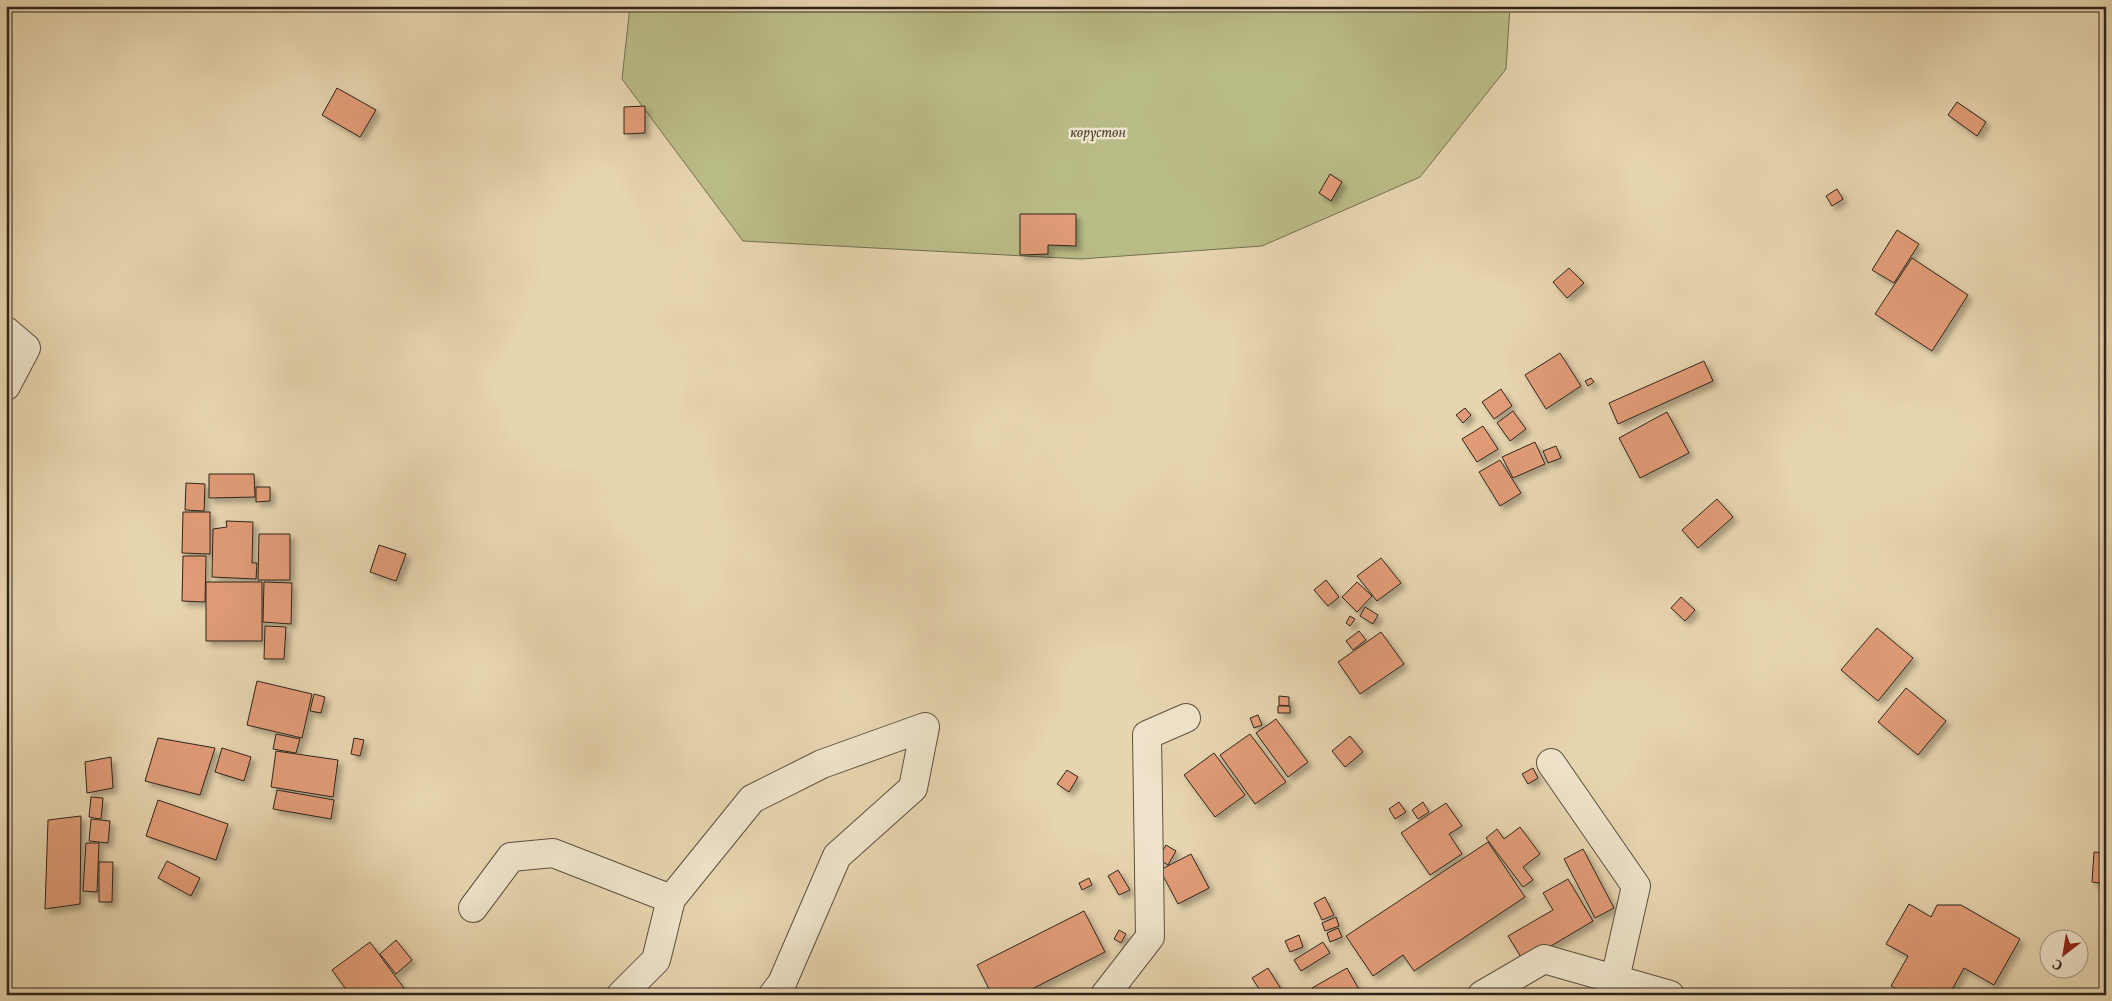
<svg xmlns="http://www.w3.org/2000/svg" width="2112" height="1001" font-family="Vollkorn,serif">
  <defs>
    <filter id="shadow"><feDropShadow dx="4.5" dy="4.5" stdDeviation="2.5" flood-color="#0004"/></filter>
  </defs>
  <rect width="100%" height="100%" fill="#e7d5af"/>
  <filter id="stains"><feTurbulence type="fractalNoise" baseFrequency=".004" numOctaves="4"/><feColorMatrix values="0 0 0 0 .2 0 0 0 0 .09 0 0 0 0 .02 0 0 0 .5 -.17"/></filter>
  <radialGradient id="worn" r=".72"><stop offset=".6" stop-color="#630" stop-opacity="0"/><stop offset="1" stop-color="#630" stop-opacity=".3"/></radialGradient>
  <path fill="#babc87" stroke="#747052" d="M 630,6 L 1510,6 L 1506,69 L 1420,177 L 1262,246 L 1081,259 L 743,241 L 622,79 Z"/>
  <path fill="#e19c77" stroke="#2f241c" filter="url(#shadow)" d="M 337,88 L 376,110 L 360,137 L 322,115 Z
    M 1957,102 L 1986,122 L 1977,136 L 1948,115 Z
    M 645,106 L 645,133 L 624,134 L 624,107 Z
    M 1330,174 L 1342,182 L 1331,201 L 1319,193 Z
    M 1837,189 L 1843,199 L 1832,206 L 1826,196 Z
    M 1020,214 L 1076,214 L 1076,246 L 1048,245 L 1048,254 L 1020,255 Z
    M 1897,230 L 1919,244 L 1894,283 L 1872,270 Z
    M 1912,258 L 1968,295 L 1932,351 L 1875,314 Z
    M 1569,268 L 1584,283 L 1567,298 L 1553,282 Z
    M 1560,353 L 1581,386 L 1546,409 L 1525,375 Z
    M 1704,361 L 1713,381 L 1618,424 L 1609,403 Z
    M 1591,378 L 1594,382 L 1588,386 L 1585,381 Z
    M 1501,389 L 1512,406 L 1494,419 L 1482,402 Z
    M 1465,408 L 1471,415 L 1463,423 L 1456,415 Z
    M 1513,411 L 1526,429 L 1510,441 L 1497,423 Z
    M 1667,412 L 1689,453 L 1640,478 L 1619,438 Z
    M 1483,426 L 1498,449 L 1477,462 L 1462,439 Z
    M 1535,442 L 1545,464 L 1513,478 L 1502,457 Z
    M 1556,446 L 1561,458 L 1548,463 L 1543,451 Z
    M 1500,460 L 1521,493 L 1500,506 L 1479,472 Z
    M 209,474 L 254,474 L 255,497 L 209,498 Z
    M 186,483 L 205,484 L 204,511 L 185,510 Z
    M 256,487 L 270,487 L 270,501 L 256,502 Z
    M 1717,499 L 1733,517 L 1698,548 L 1682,530 Z
    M 183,512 L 210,512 L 210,554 L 182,553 Z
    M 226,521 L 253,522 L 252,563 L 257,563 L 256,579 L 212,577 L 213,529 L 227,527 Z
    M 259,534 L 290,534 L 290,580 L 258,580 Z
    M 379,545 L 406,554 L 396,581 L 370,572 Z
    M 183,556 L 206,556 L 205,602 L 182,601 Z
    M 1381,558 L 1401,583 L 1377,601 L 1357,576 Z
    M 1326,580 L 1339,597 L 1328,606 L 1314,590 Z
    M 206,582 L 262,582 L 262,641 L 206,641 Z
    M 264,582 L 292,583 L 291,624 L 263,622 Z
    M 1357,582 L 1372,596 L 1357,612 L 1342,597 Z
    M 1681,597 L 1695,610 L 1685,621 L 1671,608 Z
    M 1365,607 L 1378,615 L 1373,624 L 1360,616 Z
    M 1350,616 L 1355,619 L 1350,626 L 1346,623 Z
    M 265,626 L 286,627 L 284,659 L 264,659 Z
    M 1877,628 L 1913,658 L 1878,701 L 1841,670 Z
    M 1359,631 L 1366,640 L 1353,650 L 1346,641 Z
    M 1381,632 L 1404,664 L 1360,694 L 1338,662 Z
    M 257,681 L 312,694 L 302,738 L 247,725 Z
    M 1906,688 L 1946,721 L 1918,755 L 1878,722 Z
    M 314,694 L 325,697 L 321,713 L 310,711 Z
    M 1279,696 L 1289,697 L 1289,706 L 1279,705 Z
    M 1278,706 L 1290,706 L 1290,713 L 1278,713 Z
    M 1258,715 L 1262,725 L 1254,728 L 1250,718 Z
    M 1276,719 L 1308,762 L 1288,777 L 1256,733 Z
    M 276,734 L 300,739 L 296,753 L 273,749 Z
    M 1250,734 L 1286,782 L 1255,804 L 1220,755 Z
    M 1350,736 L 1363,752 L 1345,767 L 1332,751 Z
    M 158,738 L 215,748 L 200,795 L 145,781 Z
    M 354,738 L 364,740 L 360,756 L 351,754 Z
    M 222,748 L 251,757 L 244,781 L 215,772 Z
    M 276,751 L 338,760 L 333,797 L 271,787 Z
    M 1214,753 L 1245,795 L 1215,817 L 1184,775 Z
    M 111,757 L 113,788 L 87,793 L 85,762 Z
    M 1533,768 L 1538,778 L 1528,784 L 1522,774 Z
    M 1067,770 L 1078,777 L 1069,792 L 1057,784 Z
    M 277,790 L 334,800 L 331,819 L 273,809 Z
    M 91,797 L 103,798 L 101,819 L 89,817 Z
    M 158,800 L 228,824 L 216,860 L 146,836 Z
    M 1399,802 L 1406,812 L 1395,819 L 1389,809 Z
    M 1423,802 L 1429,812 L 1418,819 L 1412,810 Z
    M 1446,803 L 1462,826 L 1449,834 L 1462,854 L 1430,875 L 1401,833 Z
    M 81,816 L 80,904 L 45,909 L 48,820 Z
    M 91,819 L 110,821 L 108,843 L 89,841 Z
    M 1520,827 L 1540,854 L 1523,867 L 1533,880 L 1523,887 L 1486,838 L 1497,829 L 1504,839 Z
    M 1488,842 L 1525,897 L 1414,971 L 1403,955 L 1373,976 L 1346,936 Z
    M 86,843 L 99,843 L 97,892 L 83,891 Z
    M 1166,845 L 1176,851 L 1168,865 L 1158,859 Z
    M 1583,849 L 1614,908 L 1595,918 L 1564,859 Z
    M 2094,852 L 2106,853 L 2106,884 L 2092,882 Z
    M 1191,854 L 1209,888 L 1178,904 L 1160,870 Z
    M 167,861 L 200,878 L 191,896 L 158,878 Z
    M 99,862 L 113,862 L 112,902 L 99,902 Z
    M 1118,870 L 1130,890 L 1119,895 L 1108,876 Z
    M 1089,878 L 1092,885 L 1082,890 L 1079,883 Z
    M 1568,879 L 1593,921 L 1524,962 L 1508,936 L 1553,910 L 1543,893 Z
    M 1325,897 L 1334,915 L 1322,920 L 1314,903 Z
    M 1909,904 L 1931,917 L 1937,905 L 1961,905 L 2020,939 L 1994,985 L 1964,968 L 1949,995 L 1908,995 L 1891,986 L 1908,956 L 1886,944 Z
    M 1084,911 L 1105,952 L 1020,995 L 992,995 L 977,965 Z
    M 1336,917 L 1339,926 L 1325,931 L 1322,923 Z
    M 1338,928 L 1342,937 L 1330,942 L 1327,933 Z
    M 1119,930 L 1126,934 L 1121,943 L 1114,939 Z
    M 1299,935 L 1303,947 L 1290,952 L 1285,941 Z
    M 396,940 L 412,960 L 396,974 L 380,954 Z
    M 370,942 L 409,995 L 350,995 L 332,970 Z
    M 1323,942 L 1330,953 L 1301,971 L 1294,960 Z
    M 1268,968 L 1281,989 L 1272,995 L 1263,995 L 1252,978 Z
    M 1347,968 L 1362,995 L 1316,995 L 1312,988 Z"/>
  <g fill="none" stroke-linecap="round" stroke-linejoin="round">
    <g stroke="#5d5041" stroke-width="30">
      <path id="street" d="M 6,331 L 26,348 L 6,386
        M 1551,763 L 1636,886 L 1615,979
        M 473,908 L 511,857 L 553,853 L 671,899
        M 621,995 L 656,960 L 671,899 L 752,799 L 822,764 L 925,727 L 913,788 L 837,856 L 782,983 L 773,995
        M 1105,995 L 1150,937 L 1147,735 L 1186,718
        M 1482,995 L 1544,959 L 1670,995"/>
    </g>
    <use href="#street" stroke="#efe4cb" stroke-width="28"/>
  </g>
  <g text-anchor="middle" stroke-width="5" stroke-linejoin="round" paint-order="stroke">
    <g font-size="14" font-style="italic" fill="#524a37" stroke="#efe4cb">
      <text x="1098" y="137">көрүстөн</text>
    </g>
  </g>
  <rect width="2112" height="1001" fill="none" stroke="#e7d5af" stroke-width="25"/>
  <rect x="8" y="8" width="2097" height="986" fill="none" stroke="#2f241c" stroke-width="2.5"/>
  <rect x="12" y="12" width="2087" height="976" fill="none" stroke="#2f241c"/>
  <g transform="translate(2064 954) rotate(211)"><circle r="24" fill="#efe4cb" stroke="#a29785"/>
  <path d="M0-4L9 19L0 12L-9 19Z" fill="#8f2418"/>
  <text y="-8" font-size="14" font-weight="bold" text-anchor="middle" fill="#2f241c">С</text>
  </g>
  <rect width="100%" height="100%" filter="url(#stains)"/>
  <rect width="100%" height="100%" fill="url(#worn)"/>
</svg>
